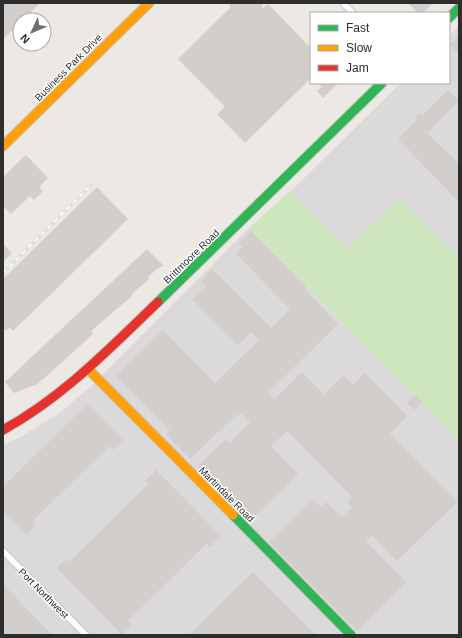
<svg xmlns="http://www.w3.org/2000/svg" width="462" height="638" font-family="Helvetica,sans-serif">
  <rect width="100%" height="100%" fill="#ece8e4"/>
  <path fill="#dcd9db" d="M 459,26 L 459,257 L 400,198 L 346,249 L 290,192 L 401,83 L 449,83 L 449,36 Z
    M 249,228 L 459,441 L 459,635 L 3,635 L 3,445 L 22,436 L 61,412 L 91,386 Z"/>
  <path fill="#cee6be" d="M 290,191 L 347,249 L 400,198 L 459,257 L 459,441 L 249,228 Z"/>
  <path fill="#d1cecb" d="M 3,3 L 40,3 L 23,20 L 20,20 L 20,23 L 3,39 Z
    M 230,3 L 262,3 L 262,9 L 268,4 L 311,48 L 311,78 L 245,143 L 217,114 L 225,107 L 178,59 L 230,8 Z
    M 408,3 L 433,3 L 423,13 L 418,13 Z
    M 459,35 L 459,54 L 450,45 Z
    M 318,83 L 338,83 L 323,98 L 317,91 L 322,87 Z
    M 448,90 L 459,101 L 427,133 L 459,164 L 459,202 L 398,139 L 417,120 L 415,118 L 419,113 L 422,116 Z
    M 26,155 L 48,178 L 39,187 L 43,191 L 34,200 L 30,196 L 11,214 L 3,206 L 3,177 Z
    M 97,187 L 128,219 L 13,331 L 9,327 L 6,331 L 3,328 L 3,279 Z
    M 251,231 L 307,288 L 305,290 L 338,324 L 268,393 L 274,400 L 302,372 L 324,394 L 344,375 L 353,385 L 365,373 L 407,416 L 390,434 L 457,502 L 397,561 L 372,535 L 366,541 L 406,582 L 357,631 L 269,542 L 312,499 L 321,507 L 326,502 L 342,517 L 352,507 L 347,502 L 352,497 L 287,431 L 271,446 L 298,474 L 251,520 L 198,466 L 226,439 L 230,443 L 250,422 L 241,413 L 239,416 L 237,414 L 190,459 L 166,434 L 170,430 L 116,376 L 163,330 L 215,383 L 259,340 L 251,332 L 238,345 L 192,299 L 206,286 L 201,281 L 212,269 L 271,328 L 290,309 L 236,254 L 243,247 L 239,243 Z
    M 3,244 L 12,253 L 3,262 Z
    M 147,249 L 164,266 L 158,268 L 148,277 L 149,279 L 132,294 L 132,296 L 91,331 L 93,334 L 51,372 L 37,384 L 14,393 L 5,382 Z
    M 415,395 L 422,402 L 414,410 L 407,403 Z
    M 87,404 L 123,440 L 113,450 L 109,446 L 33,521 L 36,525 L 26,535 L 3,512 L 3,487 Z
    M 156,470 L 221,536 L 210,547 L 207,543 L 128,621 L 132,625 L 122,635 L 57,568 L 66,559 L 69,562 L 148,484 L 145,481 Z
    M 253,572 L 316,635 L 189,635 Z
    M 3,584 L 52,635 L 3,635 Z"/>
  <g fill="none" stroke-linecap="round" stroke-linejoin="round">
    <g stroke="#c5c4c5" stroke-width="8">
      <path id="street" d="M 343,3 L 353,13
        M 3,551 L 86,635"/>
    </g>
    <g stroke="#c5c4c5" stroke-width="11">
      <path id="fast" d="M 449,18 L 459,8
        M 158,302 L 382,83
        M 233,515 L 351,635"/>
    </g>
    <g stroke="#c5c4c5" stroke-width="11">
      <path id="slow" d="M 3,146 L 149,3
        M 88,369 L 233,515"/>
    </g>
    <g stroke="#c5c4c5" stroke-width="11">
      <path id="jam" d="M 3,430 C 63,397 109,349 158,302"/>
    </g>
    <use href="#street" stroke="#fcfcfb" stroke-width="6"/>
    <use href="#fast" stroke="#30b455" stroke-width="9"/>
    <use href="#slow" stroke="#ff9f0a" stroke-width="9"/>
    <use href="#jam" stroke="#e5322d" stroke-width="9"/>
    <g stroke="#dfdfe1" stroke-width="3">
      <path id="rail" d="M 3,273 L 92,184"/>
    </g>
    <use href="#rail" stroke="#fff" stroke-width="1.5" stroke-dasharray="4.5" stroke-linecap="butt"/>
  </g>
  <g text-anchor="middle" stroke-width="3" stroke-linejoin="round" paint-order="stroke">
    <g font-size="10" fill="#2e2e2e" stroke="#fff">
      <text transform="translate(68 67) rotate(-45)" y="4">Business Park Drive</text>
      <text transform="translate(191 256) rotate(-44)" y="4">Brittmoore Road</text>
      <text transform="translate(227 494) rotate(45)" y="4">Martindale Road</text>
      <text transform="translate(44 593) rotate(45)" y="4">Port Northwest</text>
    </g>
  </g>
  <rect width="462" height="638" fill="none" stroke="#2e2e2e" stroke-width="8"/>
  <rect x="310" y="12" width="140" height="72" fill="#ffffff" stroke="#ababab"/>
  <rect x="318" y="25" width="20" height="6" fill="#30b455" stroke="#ababab"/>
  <text x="346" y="32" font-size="12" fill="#2e2e2e">Fast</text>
  <rect x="318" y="45" width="20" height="6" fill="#ff9f0a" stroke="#ababab"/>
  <text x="346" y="52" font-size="12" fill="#2e2e2e">Slow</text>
  <rect x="318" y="65" width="20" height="6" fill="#e5322d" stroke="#ababab"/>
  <text x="346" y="72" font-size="12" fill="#2e2e2e">Jam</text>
  <g transform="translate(32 32) rotate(226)"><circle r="19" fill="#ffffff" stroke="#ababab"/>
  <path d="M0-3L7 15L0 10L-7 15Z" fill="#706f6e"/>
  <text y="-6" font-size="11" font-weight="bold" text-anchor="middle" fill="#2e2e2e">N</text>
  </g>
</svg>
